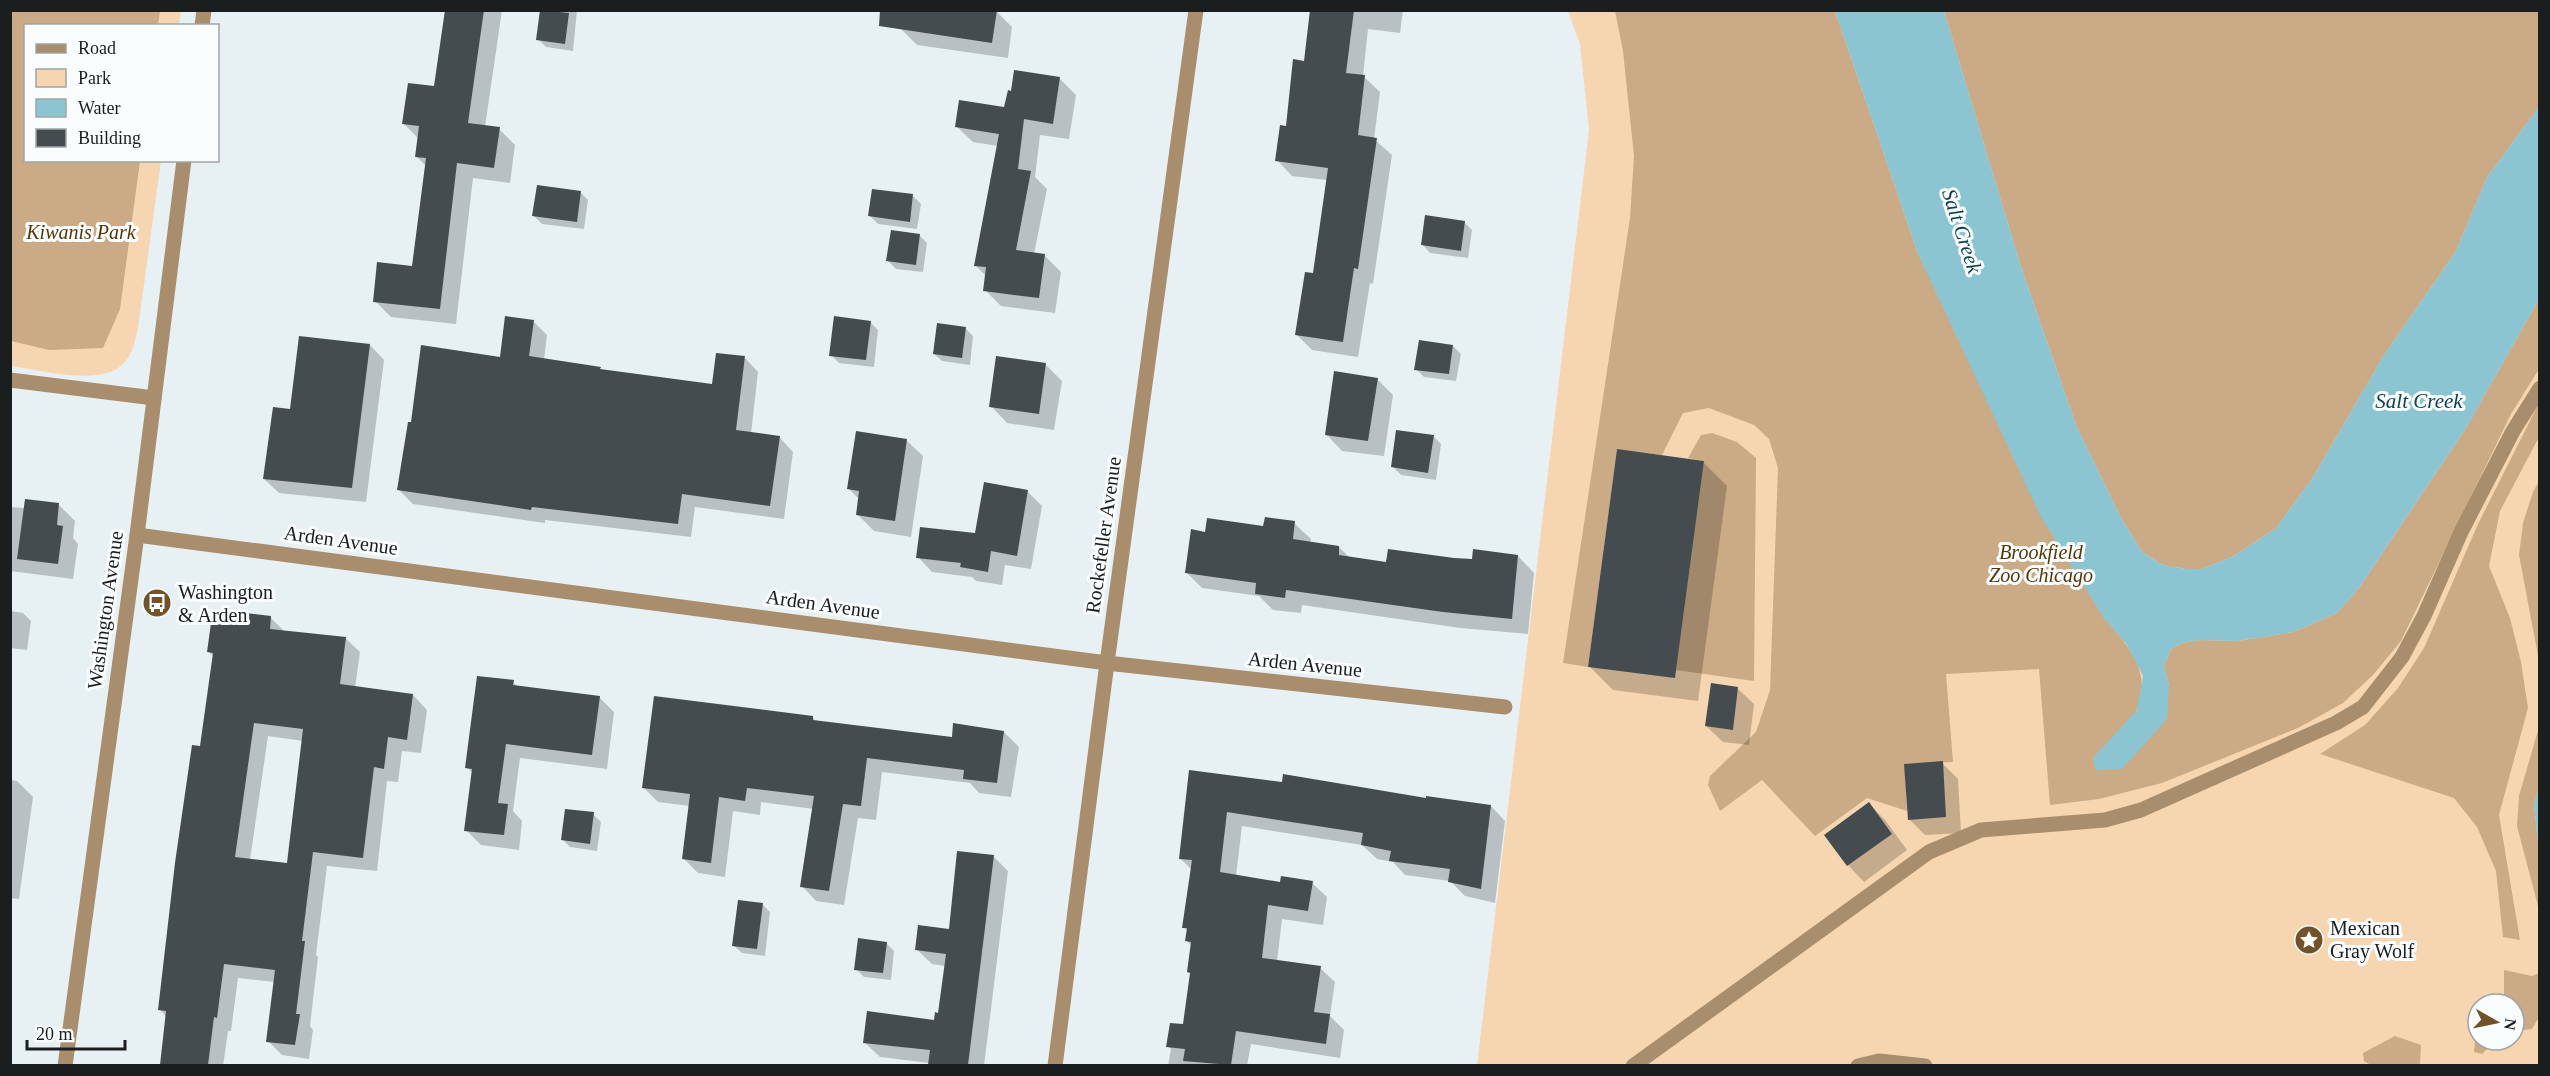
<svg xmlns="http://www.w3.org/2000/svg" width="2550" height="1076" font-family="'Times New Roman',serif">
  <rect width="100%" height="100%" fill="#e7f1f4"/>
  <path fill="#f6d6b0" fill-rule="evenodd" d="M 11,11 L 181,11 L 179,25 L 26,26 L 26,160 L 161,161 L 138,328 C 135,341 132,357 121,366 C 96,386 41,370 11,366 Z
    M 1568,11 L 2539,11 L 2539,1065 L 1477,1066 L 1589,130 L 1580,44 ZM 2478,1004 L 2514,1004 L 2514,1040 L 2478,1040 Z"/>
  <path fill="#caab85" d="M 11,10 L 160,11 L 158,25 L 26,26 L 26,160 L 140,161 L 120,309 L 103,348 L 49,350 L 11,341 Z
    M 1615,11 L 1835,11 L 1918,254 L 2104,618 C 2127,644 2153,672 2137,709 C 2132,721 2103,747 2093,758 L 2169,686 L 2164,666 L 2171,649 L 2182,643 L 2200,640 L 2237,641 L 2294,632 L 2337,613 L 2359,588 L 2466,428 L 2539,299 L 2539,369 L 2511,414 L 2401,641 L 2373,675 L 2343,703 L 2298,728 L 2162,783 L 2099,799 L 2050,805 L 2039,669 L 1946,674 L 1953,762 L 1905,764 L 1907,811 L 1867,798 L 1815,836 L 1762,780 L 1720,811 L 1708,785 L 1710,776 L 1756,732 L 1770,690 L 1778,468 L 1769,439 L 1754,425 L 1709,408 L 1683,413 L 1662,455 L 1617,450 L 1588,667 L 1563,663 L 1630,218 L 1634,156 L 1623,51 Z
    M 1944,11 L 2539,11 L 2539,107 L 2487,177 L 2456,251 L 2384,355 L 2312,479 L 2276,528 L 2234,556 L 2202,569 L 2186,569 L 2163,565 L 2142,552 L 2120,516 L 2076,425 L 2021,267 Z
    M 2539,403 L 2539,437 L 2500,511 L 2489,566 L 2510,618 L 2521,662 L 2528,708 L 2499,815 L 2520,940 L 2503,937 L 2496,871 L 2477,827 L 2454,798 L 2320,754 L 2365,725 L 2398,688 L 2424,648 L 2478,524 Z
    M 1712,433 L 1737,442 L 1756,458 L 1754,681 L 1676,670 L 1704,461 L 1688,458 L 1701,435 Z
    M 2539,481 L 2539,661 L 2519,555 L 2523,523 L 2533,492 Z
    M 2539,727 L 2539,787 L 2534,805 L 2539,852 L 2539,910 L 2517,826 L 2519,796 Z
    M 2504,970 L 2532,976 L 2539,973 L 2539,1017 L 2532,1029 L 2514,1031 L 2514,1004 L 2504,1004 Z
    M 2395,1036 L 2421,1045 L 2420,1065 L 2371,1065 L 2364,1061 L 2363,1053 Z
    M 2478,1038 L 2478,1040 L 2496,1040 L 2482,1054 L 2474,1052 L 2475,1041 Z"/>
  <path fill="#8bc5d2" d="M 1835,11 L 1944,11 L 2021,267 L 2076,425 L 2120,516 L 2142,552 L 2163,565 L 2186,569 L 2202,569 L 2234,556 L 2276,528 L 2312,479 L 2384,355 L 2456,251 L 2487,177 L 2539,107 L 2539,299 L 2466,428 L 2359,588 L 2337,613 L 2294,632 L 2237,641 L 2200,640 L 2182,643 L 2171,649 L 2164,666 L 2169,686 L 2167,719 L 2122,769 L 2096,770 L 2093,758 L 2137,710 L 2143,676 L 2127,645 L 2104,618 L 2040,515 L 1918,254 Z
    M 2539,787 L 2540,852 L 2539,852 L 2534,805 Z"/>
  <path fill="#0003" fill-rule="evenodd" d="M 446,10 L 502,10 L 485,127 L 499,129 L 515,145 L 510,183 L 473,178 L 456,324 L 391,317 L 375,301 L 413,268 L 427,167 L 416,156 L 419,139 L 404,124 L 436,88 Z
    M 541,10 L 577,10 L 573,51 L 546,47 L 538,39 Z
    M 1311,10 L 1403,10 L 1400,33 L 1368,29 L 1363,76 L 1380,92 L 1374,139 L 1392,155 L 1373,284 L 1370,283 L 1358,357 L 1312,350 L 1297,335 L 1314,274 L 1327,180 L 1292,176 L 1277,160 L 1306,63 Z
    M 996,11 L 1012,27 L 1008,58 L 917,45 L 901,29 Z
    M 1060,79 L 1076,95 L 1069,139 L 1040,135 L 1035,177 L 1047,189 L 1034,254 L 1045,256 L 1061,272 L 1055,313 L 1001,306 L 985,290 L 987,277 L 975,265 L 998,146 L 973,142 L 956,126 L 1006,109 Z
    M 580,192 L 588,200 L 584,229 L 542,224 L 534,216 Z
    M 913,196 L 921,204 L 917,229 L 878,224 L 870,216 Z
    M 1464,222 L 1472,230 L 1468,258 L 1430,253 L 1423,245 Z
    M 919,235 L 927,243 L 923,272 L 896,269 L 888,261 Z
    M 533,321 L 547,335 L 544,360 L 602,371 L 714,386 L 745,358 L 758,372 L 751,434 L 780,438 L 793,452 L 784,519 L 695,507 L 691,537 L 545,520 L 545,523 L 413,504 L 399,490 L 501,358 Z
    M 870,322 L 878,330 L 874,367 L 839,363 L 831,355 Z
    M 965,328 L 973,336 L 970,365 L 942,361 L 934,354 Z
    M 370,345 L 384,360 L 366,502 L 279,493 L 264,479 Z
    M 1453,346 L 1461,354 L 1456,381 L 1424,377 L 1416,369 Z
    M 1045,364 L 1062,381 L 1054,430 L 1007,423 L 991,406 Z
    M 1377,379 L 1393,395 L 1384,456 L 1342,451 L 1326,434 Z
    M 1433,436 L 1441,444 L 1436,480 L 1401,475 L 1393,467 Z
    M 906,440 L 923,456 L 911,537 L 874,531 L 858,515 L 860,500 L 849,489 Z
    M 1703,462 L 1727,486 L 1698,701 L 1613,690 L 1589,666 Z
    M 1027,491 L 1042,506 L 1031,569 L 1005,565 L 1002,585 L 976,581 L 972,577 L 932,572 L 918,557 L 977,535 Z
    M 59,505 L 75,521 L 73,538 L 78,544 L 73,579 L 10,571 L 10,507 L 25,508 Z
    M 1294,523 L 1311,539 L 1310,543 L 1339,547 L 1350,558 L 1387,563 L 1473,561 L 1518,556 L 1534,573 L 1528,634 L 1460,628 L 1302,605 L 1301,613 L 1273,610 L 1259,596 L 1202,588 L 1186,572 L 1206,533 Z
    M 10,611 L 23,613 L 31,621 L 27,650 L 10,648 Z
    M 271,618 L 285,632 L 345,638 L 360,652 L 355,688 L 413,695 L 427,710 L 421,753 L 402,751 L 398,782 L 387,781 L 377,871 L 327,866 L 316,955 L 318,957 L 310,1026 L 313,1030 L 309,1059 L 282,1055 L 268,1041 L 275,982 L 238,978 L 231,1031 L 228,1031 L 223,1066 L 161,1066 L 167,1017 L 160,1010 L 202,748 L 214,657 L 209,652 ZM 268,736 L 303,741 L 289,865 L 250,860 Z
    M 513,682 L 518,687 L 599,697 L 614,712 L 607,769 L 520,758 L 513,811 L 522,821 L 519,850 L 481,845 L 466,830 L 473,773 L 466,767 Z
    M 1737,688 L 1754,704 L 1749,745 L 1723,742 L 1706,726 Z
    M 813,718 L 816,722 L 953,739 L 1004,732 L 1019,747 L 1011,797 L 979,793 L 970,783 L 882,772 L 876,820 L 858,818 L 844,905 L 816,901 L 802,886 L 814,809 L 761,802 L 760,815 L 733,811 L 725,877 L 698,873 L 683,858 L 690,806 L 658,802 L 643,787 Z
    M 1942,763 L 1958,779 L 1961,833 L 1925,835 L 1909,819 Z
    M 1191,772 L 1491,806 L 1505,821 L 1495,903 L 1465,896 L 1450,881 L 1405,875 L 1393,862 L 1377,859 L 1362,845 L 1242,826 L 1236,876 L 1281,883 L 1312,883 L 1327,897 L 1323,925 L 1282,919 L 1277,962 L 1320,968 L 1335,982 L 1330,1016 L 1344,1030 L 1340,1058 L 1251,1044 L 1247,1066 L 1168,1066 L 1171,1049 L 1168,1046 L 1184,1026 L 1191,974 L 1189,972 L 1192,946 L 1186,940 L 1188,931 L 1184,928 L 1192,870 L 1180,858 Z
    M 10,780 L 17,781 L 33,797 L 19,899 L 10,898 Z
    M 1869,804 L 1885,820 L 1907,850 L 1864,882 L 1848,865 Z
    M 593,814 L 601,822 L 597,851 L 570,847 L 562,839 Z
    M 993,856 L 1008,871 L 984,1066 L 929,1066 L 929,1063 L 880,1057 L 864,1042 L 935,1022 L 939,1014 L 945,966 L 932,964 L 916,949 L 950,931 Z
    M 762,904 L 770,912 L 765,956 L 742,953 L 734,946 Z
    M 886,943 L 894,951 L 891,980 L 864,977 L 856,969 Z"/>
  <path fill="#444c4f" fill-rule="evenodd" d="M 445,10 L 484,10 L 468,123 L 500,127 L 494,168 L 457,163 L 440,309 L 373,302 L 377,262 L 412,266 L 426,158 L 415,157 L 419,126 L 402,124 L 408,83 L 434,86 Z
    M 540,10 L 569,13 L 565,44 L 536,40 Z
    M 880,10 L 997,10 L 992,43 L 879,26 Z
    M 1310,10 L 1354,10 L 1346,73 L 1365,75 L 1358,135 L 1377,138 L 1358,269 L 1354,268 L 1343,342 L 1295,335 L 1305,272 L 1313,273 L 1328,168 L 1275,161 L 1280,125 L 1286,126 L 1293,59 L 1304,61 Z
    M 1014,70 L 1060,77 L 1053,124 L 1024,119 L 1018,169 L 1031,171 L 1016,250 L 1045,254 L 1039,298 L 983,291 L 986,267 L 974,266 L 999,134 L 955,127 L 959,100 L 1004,107 L 1008,90 L 1011,91 Z
    M 537,185 L 581,191 L 577,222 L 532,216 Z
    M 872,189 L 913,194 L 910,222 L 868,216 Z
    M 1425,215 L 1465,221 L 1461,251 L 1421,245 Z
    M 891,230 L 920,234 L 916,265 L 886,261 Z
    M 505,316 L 534,320 L 529,356 L 601,367 L 600,369 L 712,384 L 716,353 L 745,356 L 736,430 L 780,436 L 770,506 L 682,494 L 678,524 L 532,507 L 531,510 L 397,490 L 408,422 L 411,422 L 421,345 L 500,357 Z
    M 834,316 L 871,321 L 866,360 L 829,356 Z
    M 937,323 L 966,327 L 962,358 L 933,354 Z
    M 299,336 L 370,344 L 352,488 L 263,479 L 273,407 L 290,409 Z
    M 1419,340 L 1453,345 L 1449,374 L 1414,370 Z
    M 996,356 L 1046,363 L 1039,414 L 989,407 Z
    M 1334,371 L 1378,378 L 1368,441 L 1325,435 Z
    M 1396,430 L 1434,435 L 1428,473 L 1391,467 Z
    M 856,431 L 907,439 L 895,521 L 856,515 L 859,491 L 847,489 Z
    M 1617,449 L 1704,461 L 1675,678 L 1588,667 Z
    M 984,482 L 1028,490 L 1017,556 L 991,551 L 988,572 L 960,567 L 961,563 L 916,558 L 920,527 L 975,533 Z
    M 25,499 L 59,503 L 57,525 L 63,526 L 58,564 L 17,559 Z
    M 1265,517 L 1295,521 L 1293,539 L 1339,546 L 1339,555 L 1386,562 L 1388,549 L 1454,558 L 1472,559 L 1473,549 L 1518,555 L 1512,619 L 1443,612 L 1286,590 L 1285,598 L 1255,594 L 1256,583 L 1185,573 L 1191,529 L 1205,532 L 1207,518 L 1263,526 Z
    M 213,609 L 271,616 L 270,629 L 346,637 L 340,684 L 413,694 L 407,740 L 388,737 L 384,769 L 374,767 L 363,858 L 313,852 L 302,941 L 305,941 L 296,1014 L 300,1014 L 295,1045 L 266,1042 L 275,970 L 224,964 L 217,1018 L 214,1017 L 208,1065 L 160,1065 L 166,1011 L 158,1010 L 175,863 L 192,745 L 200,746 L 213,653 L 207,652 ZM 254,723 L 303,729 L 287,863 L 235,857 Z
    M 477,676 L 514,680 L 513,685 L 600,696 L 592,755 L 506,744 L 498,803 L 508,804 L 504,835 L 464,831 L 472,769 L 465,768 Z
    M 1711,683 L 1738,687 L 1733,730 L 1705,726 Z
    M 654,696 L 813,716 L 813,720 L 952,737 L 953,723 L 1004,731 L 997,783 L 963,779 L 964,770 L 867,758 L 861,806 L 843,804 L 829,891 L 800,887 L 814,796 L 747,788 L 745,801 L 719,797 L 711,863 L 682,859 L 690,794 L 642,788 Z
    M 1943,761 L 1946,817 L 1908,820 L 1904,764 Z
    M 1189,770 L 1282,782 L 1283,774 L 1426,798 L 1426,796 L 1491,805 L 1481,889 L 1448,882 L 1450,869 L 1389,861 L 1391,851 L 1361,845 L 1363,833 L 1227,812 L 1220,872 L 1280,882 L 1281,876 L 1313,881 L 1308,911 L 1268,905 L 1262,958 L 1321,966 L 1314,1012 L 1330,1014 L 1326,1044 L 1236,1031 L 1231,1065 L 1183,1061 L 1185,1049 L 1166,1047 L 1170,1023 L 1183,1024 L 1190,973 L 1187,972 L 1191,942 L 1185,941 L 1187,928 L 1182,928 L 1192,860 L 1179,859 Z
    M 1869,802 L 1892,834 L 1847,866 L 1824,835 Z
    M 565,809 L 594,812 L 590,844 L 561,840 Z
    M 957,851 L 994,855 L 968,1065 L 928,1065 L 930,1050 L 863,1043 L 867,1011 L 934,1020 L 935,1012 L 938,1013 L 946,954 L 915,950 L 918,925 L 949,929 Z
    M 738,900 L 763,903 L 757,949 L 732,946 Z
    M 858,938 L 887,942 L 883,973 L 854,970 Z"/>
  <g fill="none" stroke-linecap="round" stroke-linejoin="round">
    <path stroke="#a98e6e" stroke-width="15" d="M 1633,1066 L 1929,852 L 1981,830 L 2105,820 L 2141,810 L 2336,723 L 2363,707 L 2402,657 L 2424,616 L 2461,532 L 2513,431 L 2540,388
      M 1858,1066 L 1879,1061 L 1925,1066"/>
    <path stroke="#a98e6e" stroke-width="15" d="M 10,380 L 154,398
      M 137,535 L 1107,663 L 1505,707
      M 1055,1066 L 1107,663 L 1196,10"/>
    <path stroke="#a98e6e" stroke-width="15" d="M 202,26 L 204,10
      M 65,1066 L 137,535 L 184,160"/>
  </g>
  <defs>
    <g id="bus-disc" transform="scale(1.5)"><circle r="9.5" fill="#725228" stroke="#f9fdfe"/><path d="M-5-6H5V4H4V6H2V4H-2V6H-4V4H-5ZM-3.5-4V0h7V-4ZM-3.5 1.2v1.5H-2V1.2ZM2 1.2v1.5H3.5V1.2Z" fill="#fff"/></g>
    <g id="sight-disc" transform="scale(1.5)"><circle r="9.5" fill="#725228" stroke="#f9fdfe"/><path d="M0-6L1.8-2.2L6-1.7L2.9 1.2L3.7 5.4L0 3.3L-3.7 5.4L-2.9 1.2L-6-1.7L-1.8-2.2Z" fill="#fff"/></g>
  </defs>
  <g fill-rule="evenodd">
    <use href="#bus-disc" x="157" y="603"/>
    <use href="#sight-disc" x="2309" y="940"/>
  </g>
  <g text-anchor="middle" stroke-width="6" stroke-linejoin="round" paint-order="stroke">
    <g font-size="20" font-style="italic" fill="#563706" stroke="#f9fdfe">
      <text x="81" y="239">Kiwanis Park</text>
      <text x="2041" y="559">Brookfield<tspan x="2041" dy="23">Zoo Chicago</tspan></text>
    </g>
    <g font-size="20" fill="#1a1e1f" stroke="#f9fdfe">
      <text transform="translate(1103 535) rotate(-82)" y="7">Rockefeller Avenue</text>
      <text transform="translate(341 540) rotate(8)" y="7">Arden Avenue</text>
      <text transform="translate(823 604) rotate(8)" y="7">Arden Avenue</text>
      <text transform="translate(105 610) rotate(-82)" y="7">Washington Avenue</text>
      <text transform="translate(1305 664) rotate(6)" y="7">Arden Avenue</text>
    </g>
    <g font-size="20" fill="#1a1e1f" stroke="#f9fdfe" text-anchor="start">
      <text x="178" y="599">Washington<tspan x="178" dy="23">&amp; Arden</tspan></text>
      <text x="2330" y="935">Mexican<tspan x="2330" dy="23">Gray Wolf</tspan></text>
    </g>
    <g font-size="21" font-style="italic" fill="#0e434d" stroke="#f9fdfe">
      <text transform="translate(1962 231) rotate(72)" y="7">Salt Creek</text>
      <text x="2419" y="408">Salt Creek</text>
    </g>
  </g>
  <rect width="2550" height="1076" fill="none" stroke="#1a1e1f" stroke-width="24"/>
  <rect x="24" y="24" width="195" height="138" fill="#f9fdfe" stroke="#a0a4a5" stroke-width="1.5"/>
  <rect x="36" y="44" width="30" height="9" fill="#a98e6e" stroke="#a0a4a5" stroke-width="1.5"/>
  <text x="78" y="54" font-size="18" fill="#1a1e1f">Road</text>
  <rect x="36" y="69" width="30" height="18" fill="#f6d6b0" stroke="#a0a4a5" stroke-width="1.5"/>
  <text x="78" y="84" font-size="18" fill="#1a1e1f">Park</text>
  <rect x="36" y="99" width="30" height="18" fill="#8bc5d2" stroke="#a0a4a5" stroke-width="1.5"/>
  <text x="78" y="114" font-size="18" fill="#1a1e1f">Water</text>
  <rect x="36" y="129" width="30" height="18" fill="#444c4f" stroke="#a0a4a5" stroke-width="1.5"/>
  <text x="78" y="144" font-size="18" fill="#1a1e1f">Building</text>
  <g transform="translate(2496 1022) rotate(99)"><circle r="28" fill="#f9fdfe" stroke="#a0a4a5" stroke-width="1.5"/>
  <path d="M0-4.5L10 22L0 15L-10 22Z" fill="#725228"/>
  <text y="-9" font-size="16" font-weight="bold" text-anchor="middle" fill="#1a1e1f">N</text>
  </g>
  <path d="M27 1040v9h98v-9" fill="none" stroke="#1a1e1f" stroke-width="3"/>
  <text x="36" y="1040" font-size="18" fill="#1a1e1f" stroke="#f9fdfe" stroke-width="4.5" paint-order="stroke">20 m</text>
</svg>
